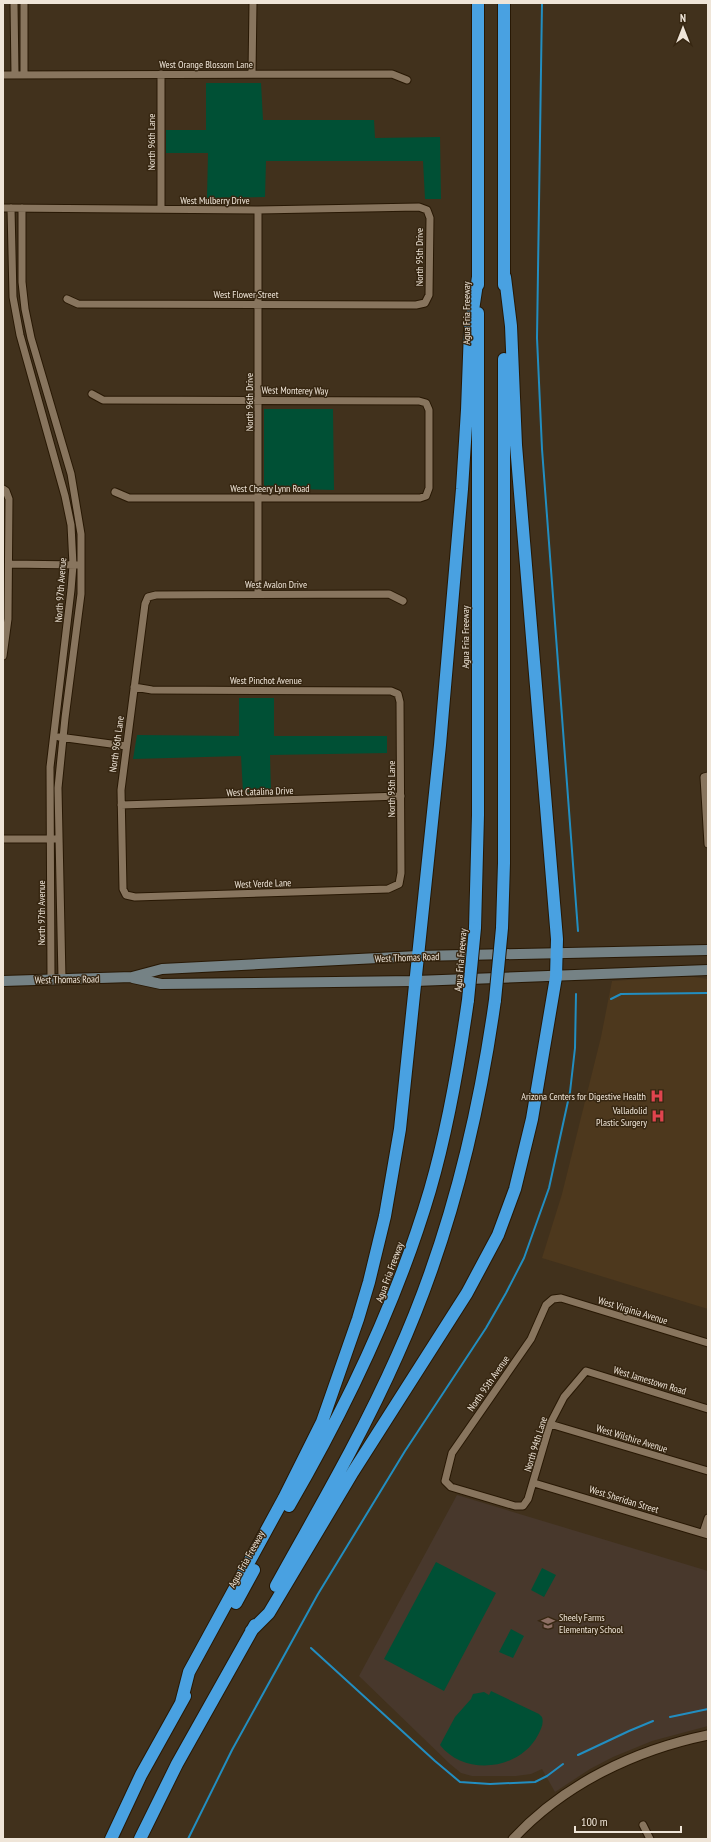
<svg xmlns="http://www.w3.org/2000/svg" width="711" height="1842" font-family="'PT Sans Narrow',sans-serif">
  <rect width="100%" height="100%" fill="#41311c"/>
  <path fill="#4d381d" d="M 687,976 L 708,979 L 708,1309 L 542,1258 L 562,1194 L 601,1037 L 612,981 Z"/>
  <path fill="#48382c" d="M 457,1495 L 708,1571 L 708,1726 L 652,1741 L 613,1757 L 590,1769 L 555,1792 L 542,1769 L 531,1774 L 516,1776 L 472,1776 L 461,1773 L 450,1764 L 359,1676 Z"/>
  <path fill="#005035" d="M 206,83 L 261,83 L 263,120 L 374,120 L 375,138 L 440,137 L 441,199 L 425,199 L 423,161 L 266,161 L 265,197 L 207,198 L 208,153 L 166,153 L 166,130 L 206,130 Z
    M 264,409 L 333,409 L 334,490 L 264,488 Z
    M 239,698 L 274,698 L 274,736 L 387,736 L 387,753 L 270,755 L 271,791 L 243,792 L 241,756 L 133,759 L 137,735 L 239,736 Z
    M 436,1562 L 496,1593 L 444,1691 L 384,1659 Z
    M 542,1568 L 556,1575 L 544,1597 L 531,1590 Z
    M 511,1629 L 524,1636 L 513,1658 L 499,1652 Z
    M 491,1691 L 539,1714 L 542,1717 C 544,1724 541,1729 538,1735 C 520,1770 465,1777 440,1745 L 455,1717 L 471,1699 L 473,1694 L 484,1692 L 489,1695 Z"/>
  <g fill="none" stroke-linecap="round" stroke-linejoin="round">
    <path stroke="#228ec1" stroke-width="2" d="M 542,3 L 537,338 L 542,449 L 578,931
      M 611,999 L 621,994 L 708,993
      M 311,1648 L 435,1761 L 460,1782 L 490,1784 L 535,1782 L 547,1776 L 563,1764
      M 670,1717 L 708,1709
      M 578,1755 L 629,1731 L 653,1721
      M 188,1839 L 232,1750 L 318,1594 L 405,1451 L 486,1328 L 506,1293 L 524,1258 L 549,1188 L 570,1092 L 575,1048 L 576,994"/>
    <g stroke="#281804" stroke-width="9">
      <path id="minor" d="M 14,3 L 15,75
        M 252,73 L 253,3
        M 161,74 L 161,209
        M 3,75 L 392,74 L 407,80
        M 24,75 L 24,3
        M 3,208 L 258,210 L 419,207 L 427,210 L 430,218 L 429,295 L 425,303 L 416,305 L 78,304 L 67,299
        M 11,208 L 13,297 L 20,335 L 65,496 L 71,525 L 73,565 L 71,590 L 50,767 L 51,979
        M 22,208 L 22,282 L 25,309 L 31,338 L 71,474 L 81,534 L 81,594 L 65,718 L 58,788 L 62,979
        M 92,394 L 103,400 L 419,401 L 426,403 L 429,410 L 429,488 L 426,496 L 420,498 L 129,498 L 115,492
        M 3,489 L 6,491 L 9,499 L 8,619 L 3,656
        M 9,564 L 78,565
        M 258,594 L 258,210
        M 134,687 L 152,690 L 391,691 L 398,694 L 400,702 L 401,873 L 399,884 L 388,889 L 135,897 L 126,895 L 123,889 L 121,790 L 145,604 L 148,597 L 156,595 L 389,594 L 403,601
        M 59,737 L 126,746
        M 708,776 L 704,777 L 708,844
        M 121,805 L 401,796
        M 3,839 L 55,839
        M 708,1343 L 561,1298 L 553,1299 L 546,1305 L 531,1339 L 452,1453 L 445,1481 L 451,1487 L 515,1506 L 523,1506 L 528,1499 L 550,1424 L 564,1397 L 586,1371 L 708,1409
        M 550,1424 L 708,1471
        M 534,1483 L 708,1535
        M 703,1533 L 708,1518
        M 643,1825 L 650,1839"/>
    </g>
    <g stroke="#281804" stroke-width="11">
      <path id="tertiary" d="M 513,1839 C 564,1784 635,1750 708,1735"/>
    </g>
    <g stroke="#281804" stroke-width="12">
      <path id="secondary" d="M 133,978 L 161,984 L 415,981 L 708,970
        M 3,981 L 132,977 L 162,969 L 418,956 L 708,950"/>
    </g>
    <g stroke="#281804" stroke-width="14">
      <path id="motorway" d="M 504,3 L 504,285
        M 478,285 L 478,3
        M 475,928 L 478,815 L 478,313
        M 502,928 L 504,863 L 504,359
        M 289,1506 C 347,1406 397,1302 430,1190 C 448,1128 459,1064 468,1000
        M 276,1586 C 318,1510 362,1435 397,1356 C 448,1243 478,1122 495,1000
        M 236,1603 L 254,1570
        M 251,1631 L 269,1613 L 353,1472 L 467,1293 L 498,1235 L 515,1189 L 532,1119 L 556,977 L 557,939 L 516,445 L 511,326 L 505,277
        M 181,1703 L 189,1672 L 284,1498 L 322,1422 L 358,1319 L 369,1282 L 385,1216 L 400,1129 L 440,745 L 462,489 L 467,410 L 470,330 L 478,277
        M 111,1839 L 141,1775 L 185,1696
        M 140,1839 L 177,1764 L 255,1625"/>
    </g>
    <use href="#minor" stroke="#88755e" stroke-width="7"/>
    <use href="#tertiary" stroke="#88755e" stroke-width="9"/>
    <use href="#secondary" stroke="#758285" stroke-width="10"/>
    <use href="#motorway" stroke="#49a1e1" stroke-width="12"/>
    <g stroke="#281804" stroke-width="14" stroke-linecap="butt">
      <path id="motorway-bridge" d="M 468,1000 L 475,928
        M 495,1000 L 502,928"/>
    </g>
    <use href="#motorway-bridge" stroke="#49a1e1" stroke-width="12"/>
  </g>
  <defs>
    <g id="hospital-bare" transform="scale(1.08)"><path d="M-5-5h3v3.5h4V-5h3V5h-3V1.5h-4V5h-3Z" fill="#e0444e" stroke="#372712" stroke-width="2.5" paint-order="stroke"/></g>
    <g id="school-bare" transform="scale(1.08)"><path d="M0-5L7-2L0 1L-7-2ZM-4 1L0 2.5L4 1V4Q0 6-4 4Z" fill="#8d6e63" stroke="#372712" stroke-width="2.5" paint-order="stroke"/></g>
  </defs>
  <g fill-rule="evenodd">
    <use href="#hospital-bare" x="657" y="1096"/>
    <use href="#hospital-bare" x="658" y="1116"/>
    <use href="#school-bare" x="548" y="1623"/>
  </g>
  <g text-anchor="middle" stroke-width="3" stroke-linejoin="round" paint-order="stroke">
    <g font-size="10" fill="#efe5d8" stroke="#372712">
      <text x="206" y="68">West Orange Blossom Lane</text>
      <text transform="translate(151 142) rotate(-90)" y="4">North 96th Lane</text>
      <text x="215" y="204">West Mulberry Drive</text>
      <text transform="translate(419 257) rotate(-90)" y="4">North 95th Drive</text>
      <text x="246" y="298">West Flower Street</text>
      <text transform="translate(466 313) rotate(-90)" y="4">Agua Fria Freeway</text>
      <text transform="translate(295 390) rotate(1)" y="4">West Monterey Way</text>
      <text transform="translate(249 402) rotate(-90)" y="4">North 96th Drive</text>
      <text x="270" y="492">West Cheery Lynn Road</text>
      <text x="276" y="588">West Avalon Drive</text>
      <text transform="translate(60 590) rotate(-86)" y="4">North 97th Avenue</text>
      <text transform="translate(465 637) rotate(-90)" y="4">Agua Fria Freeway</text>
      <text x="266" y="684">West Pinchot Avenue</text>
      <text transform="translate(116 744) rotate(-82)" y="4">North 96th Lane</text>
      <text transform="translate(391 789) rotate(-90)" y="4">North 95th Lane</text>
      <text transform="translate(260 791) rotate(-2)" y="4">West Catalina Drive</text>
      <text transform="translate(263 883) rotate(-2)" y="4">West Verde Lane</text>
      <text transform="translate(41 913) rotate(-90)" y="4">North 97th Avenue</text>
      <text transform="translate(407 957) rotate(-2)" y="4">West Thomas Road</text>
      <text transform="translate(460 960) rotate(-85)" y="4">Agua Fria Freeway</text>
      <text transform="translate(67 979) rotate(-1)" y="4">West Thomas Road</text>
      <text transform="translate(389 1272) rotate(-70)" y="4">Agua Fria Freeway</text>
      <text transform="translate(633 1310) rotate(17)" y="4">West Virginia Avenue</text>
      <text transform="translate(650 1380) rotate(17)" y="4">West Jamestown Road</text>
      <text transform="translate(488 1383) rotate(-55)" y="4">North 95th Avenue</text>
      <text transform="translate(632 1438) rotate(17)" y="4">West Wilshire Avenue</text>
      <text transform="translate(535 1444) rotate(-73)" y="4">North 94th Lane</text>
      <text transform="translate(624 1499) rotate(17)" y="4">West Sheridan Street</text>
      <text transform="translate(246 1559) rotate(-61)" y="4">Agua Fria Freeway</text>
    </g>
    <g font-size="10" fill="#efe5d8" stroke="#372712" text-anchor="end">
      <text x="646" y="1100">Arizona Centers for Digestive Health</text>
      <text x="647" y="1114">Valladolid<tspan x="647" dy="12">Plastic Surgery</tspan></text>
      <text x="559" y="1621" text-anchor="start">Sheely Farms<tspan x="559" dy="12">Elementary School</tspan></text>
    </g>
  </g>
  <rect width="711" height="1842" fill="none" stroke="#efe5d8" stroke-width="8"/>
  <g transform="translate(683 28)" stroke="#372712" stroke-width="3" paint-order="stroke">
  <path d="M0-3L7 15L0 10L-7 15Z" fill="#efe5d8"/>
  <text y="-6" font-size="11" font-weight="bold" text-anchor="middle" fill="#efe5d8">N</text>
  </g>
  <path d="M575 1826v6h106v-6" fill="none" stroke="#efe5d8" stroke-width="2"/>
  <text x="581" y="1826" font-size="12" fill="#efe5d8" stroke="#372712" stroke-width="3" paint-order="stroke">100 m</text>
</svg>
